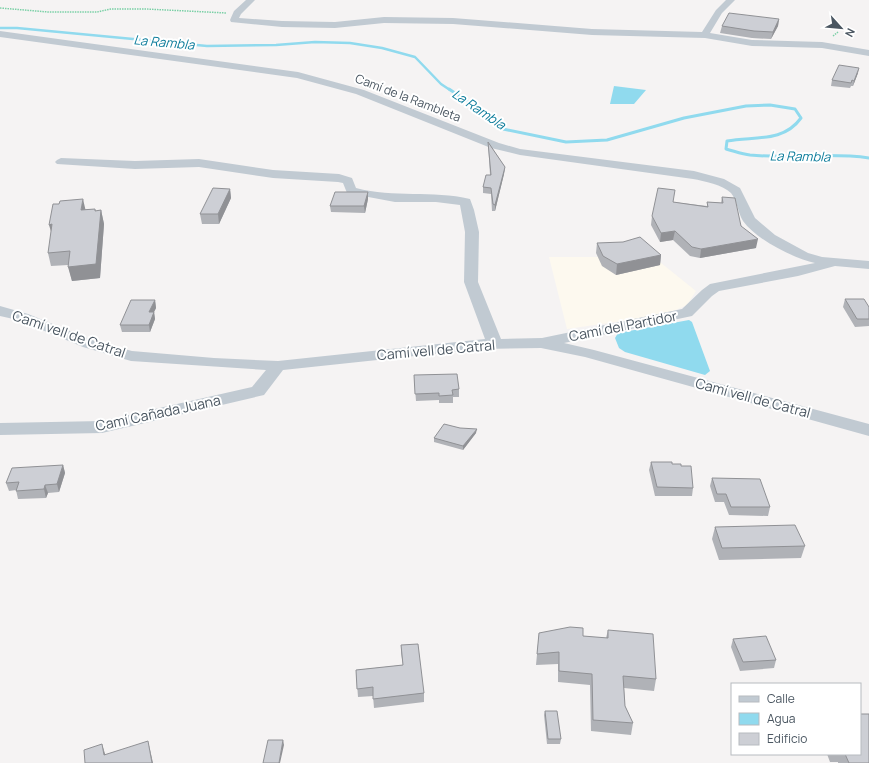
<svg xmlns="http://www.w3.org/2000/svg" width="869" height="763" font-family="Manrope,sans-serif">
  <rect width="100%" height="100%" fill="#f5f3f3"/>
  <path fill="#fdf9ef" d="M 645,250 L 696,291 L 687,305 L 664,315 L 567,329 L 549,257 L 606,257 Z"/>
  <path fill="#90daee" d="M 614,86 L 646,90 L 634,104 L 610,104 Z
    M 689,320 L 692,322 L 710,371 L 705,375 L 625,352 L 619,348 L 615,338 L 618,333 Z"/>
  <g fill="none" stroke-linecap="round" stroke-linejoin="round">
    <path stroke="#90daee" stroke-width="2.5" d="M 0,28 L 17,28 L 207,46 L 276,45 L 315,42 L 350,43 L 382,48 L 415,57 L 441,84 L 450,90"/>
    <path stroke="#90daee" stroke-width="3" d="M 449,89 L 489,116 L 503,129 L 566,142 L 607,140 L 684,118 L 746,106 L 770,105 L 795,109 L 801,118 C 783,143 754,136 727,141 L 726,149 C 734,151 742,154 750,155 C 789,159 830,152 869,158"/>
    <path stroke="#7ad0a6" stroke-width="1.5" stroke-dasharray="1.5 1" stroke-linecap="butt" d="M 0,8 L 48,12 L 97,12 L 111,9 L 146,9 L 226,13
      M 833,36 L 838,32"/>
    <path fill="#c1cad2" fill-rule="evenodd" d="M 246,0 L 255,0 L 241,14 L 239,18 L 282,21 L 335,22 L 384,17 L 453,18 L 592,29 L 702,32 L 716,10 L 726,0 L 735,0 L 722,13 L 710,33 L 752,40 L 822,42 L 869,50 L 869,56 L 822,48 L 752,46 L 705,38 L 592,35 L 453,24 L 384,23 L 335,28 L 282,27 L 231,22 L 230,20 L 234,11 Z
      M 0,31 L 298,72 L 364,90 L 499,143 L 520,149 L 694,171 L 724,179 L 740,188 L 755,218 L 775,235 L 808,253 L 822,257 L 869,261 L 869,269 L 835,266 L 798,276 L 719,291 L 712,296 L 692,316 L 564,343 L 594,350 L 869,424 L 869,436 L 585,357 L 541,348 L 481,349 L 283,370 L 264,395 L 102,433 L 0,435 L 0,423 L 102,421 L 252,387 L 266,370 L 131,361 L 83,347 L 18,320 L 0,316 L 0,306 L 28,314 L 95,341 L 132,351 L 214,358 L 278,361 L 485,339 L 464,282 L 465,232 L 460,205 L 436,202 L 395,202 L 347,193 L 343,183 L 338,182 L 273,178 L 199,167 L 135,169 L 57,164 L 55,162 L 57,160 L 61,158 L 135,161 L 199,159 L 273,170 L 339,174 L 352,178 L 356,188 C 394,198 432,190 470,199 L 474,210 L 479,232 L 478,282 L 501,339 L 542,338 L 682,309 L 702,290 L 710,284 L 815,263 C 793,258 757,240 743,221 C 738,213 737,200 731,193 C 723,185 704,181 693,179 L 520,155 L 491,148 L 356,94 L 297,78 L 0,37 Z"/>
  </g>
  <path fill="#b0b2b7" d="M 779,19 L 778,26 L 771,39 L 752,38 L 720,33 L 722,26 Z
    M 858,73 L 853,86 L 851,86 L 850,88 L 831,86 L 832,80 Z
    M 488,142 L 505,167 L 504,174 L 495,211 L 492,211 L 491,194 L 483,193 L 483,187 L 490,175 Z
    M 230,189 L 231,198 L 219,224 L 202,224 L 200,214 Z
    M 368,192 L 368,199 L 365,213 L 331,212 L 330,206 Z
    M 722,197 L 756,248 L 700,258 L 690,256 L 673,240 L 660,242 L 651,225 L 652,216 L 673,202 L 707,206 L 707,202 L 721,203 Z
    M 95,209 L 96,211 L 101,210 L 104,224 L 100,278 L 72,281 L 68,265 L 51,266 L 48,253 L 85,210 Z
    M 597,243 L 661,255 L 660,265 L 616,275 L 602,266 L 596,253 Z
    M 845,299 L 869,307 L 869,326 L 855,327 L 843,307 Z
    M 155,300 L 156,308 L 154,312 L 155,319 L 150,332 L 122,332 L 120,325 Z
    M 414,375 L 459,389 L 459,397 L 453,397 L 453,403 L 439,403 L 439,400 L 416,401 Z
    M 476,433 L 463,450 L 434,442 L 434,438 Z
    M 651,462 L 672,464 L 693,488 L 692,496 L 655,496 L 649,470 Z
    M 63,465 L 65,473 L 59,492 L 48,493 L 46,498 L 18,499 L 16,490 L 9,491 L 6,483 Z
    M 712,478 L 770,507 L 768,516 L 729,515 L 724,502 L 715,502 L 710,486 Z
    M 715,527 L 805,546 L 801,558 L 719,560 L 712,539 Z
    M 608,630 L 656,679 L 654,691 L 624,688 L 625,706 L 633,723 L 631,735 L 591,731 L 590,685 L 558,682 L 558,664 L 536,665 L 539,633 L 606,638 Z
    M 733,639 L 776,660 L 774,668 L 740,671 L 731,647 Z
    M 401,645 L 424,693 L 424,702 L 374,708 L 373,696 L 358,697 L 356,670 L 403,665 L 401,653 Z
    M 545,711 L 561,739 L 560,744 L 547,744 L 544,715 Z
    M 827,754 L 860,754 L 869,763 L 838,763 L 838,762 L 830,762 Z"/>
  <path fill="#909195" d="M 779,19 L 778,26 L 771,39 L 773,32 Z
    M 859,68 L 858,73 L 853,86 L 854,81 Z
    M 505,167 L 504,174 L 495,211 L 495,205 Z
    M 230,189 L 231,198 L 219,224 L 218,214 Z
    M 368,192 L 368,199 L 365,213 L 364,206 Z
    M 83,199 L 86,212 L 81,210 Z
    M 101,210 L 104,224 L 100,278 L 72,281 L 68,267 Z
    M 52,224 L 53,238 L 49,225 Z
    M 675,231 L 673,240 L 660,242 L 661,233 Z
    M 758,239 L 756,248 L 700,258 L 701,249 Z
    M 661,255 L 660,265 L 616,275 L 617,264 Z
    M 155,300 L 156,308 L 154,312 L 155,319 L 150,332 L 149,325 L 149,312 Z
    M 477,429 L 476,433 L 463,450 L 463,446 Z
    M 63,465 L 65,473 L 59,492 L 57,484 Z
    M 45,485 L 48,493 L 46,498 L 44,489 Z
    M 283,740 L 284,745 L 280,763 L 279,763 Z
    M 148,741 L 151,754 L 153,763 L 152,763 Z
    M 102,744 L 106,757 L 104,755 Z"/>
  <path fill="#cdcfd5" stroke="#909195" d="M 729,13 L 779,19 L 773,32 L 754,31 L 722,26 Z
    M 839,65 L 859,68 L 854,81 L 852,80 L 851,83 L 832,80 Z
    M 488,142 L 505,167 L 495,205 L 493,204 L 491,188 L 483,187 L 486,175 L 491,175 Z
    M 213,188 L 230,189 L 218,214 L 200,214 Z
    M 658,188 L 675,190 L 673,202 L 708,207 L 707,202 L 723,203 L 722,197 L 735,198 L 741,226 L 758,239 L 701,249 L 692,247 L 675,231 L 661,233 L 652,216 Z
    M 335,192 L 368,192 L 364,206 L 330,206 Z
    M 83,199 L 81,210 L 95,209 L 95,211 L 101,210 L 96,264 L 68,267 L 70,251 L 48,253 L 52,224 L 49,225 L 53,204 L 59,204 L 60,201 Z
    M 640,237 L 661,255 L 617,264 L 603,256 L 597,243 L 623,242 Z
    M 845,299 L 864,299 L 869,307 L 869,319 L 857,319 Z
    M 131,300 L 155,300 L 149,312 L 154,312 L 149,325 L 120,325 Z
    M 457,374 L 459,389 L 452,390 L 453,395 L 439,396 L 439,393 L 415,394 L 414,375 Z
    M 444,424 L 460,428 L 477,429 L 463,446 L 434,438 Z
    M 651,462 L 672,462 L 672,464 L 681,464 L 681,466 L 691,466 L 693,488 L 657,487 Z
    M 63,465 L 57,484 L 45,485 L 44,489 L 16,491 L 19,482 L 6,483 L 12,468 Z
    M 712,478 L 760,479 L 770,507 L 731,507 L 726,494 L 717,494 Z
    M 795,525 L 805,546 L 722,548 L 715,527 Z
    M 570,627 L 583,628 L 583,636 L 608,638 L 608,630 L 653,634 L 656,679 L 623,676 L 625,706 L 633,723 L 593,720 L 592,674 L 559,671 L 559,652 L 537,654 L 539,633 Z
    M 766,636 L 776,660 L 743,662 L 733,639 Z
    M 418,644 L 424,693 L 373,699 L 373,687 L 357,689 L 356,670 L 403,665 L 401,645 Z
    M 545,711 L 557,711 L 561,739 L 548,739 Z
    M 860,714 L 869,714 L 869,763 L 849,763 L 845,754 L 860,754 Z
    M 268,740 L 283,740 L 279,763 L 263,763 Z
    M 148,741 L 152,763 L 85,763 L 84,750 L 102,744 L 104,755 Z"/>
  <g text-anchor="middle" stroke-width="4" stroke-linejoin="round" paint-order="stroke">
    <g font-size="12" fill="#4a5661" stroke="#fff">
      <text transform="translate(408 98) rotate(21)" y="4">Camí de la Rambleta</text>
    </g>
    <g font-size="13" font-style="italic" fill="#0c7c9b" stroke="#fff">
      <text transform="translate(164 42) rotate(5)" y="5">La Rambla</text>
      <text transform="translate(479 109) rotate(34)" y="5">La Rambla</text>
      <text transform="translate(800 156) rotate(1)" y="5">La Rambla</text>
    </g>
    <g font-size="14" fill="#4a5661" stroke="#fff">
      <text transform="translate(623 326) rotate(-11)" y="5">Camí del Partidor</text>
      <text transform="translate(69 334) rotate(19)" y="5">Camí vell de Catral</text>
      <text transform="translate(436 350) rotate(-5)" y="5">Camí vell de Catral</text>
      <text transform="translate(753 398) rotate(15)" y="5">Camí vell de Catral</text>
      <text transform="translate(158 413) rotate(-12)" y="5">Camí Cañada Juana</text>
    </g>
  </g>
  <rect x="731" y="683" width="130" height="72" fill="#ffffff" stroke="#b7bbc0"/>
  <rect x="739" y="696" width="20" height="6" fill="#c1cad2" stroke="#b7bbc0"/>
  <text x="767" y="703" font-size="12" fill="#4a5661">Calle</text>
  <rect x="739" y="713" width="20" height="12" fill="#90daee" stroke="#b7bbc0"/>
  <text x="767" y="723" font-size="12" fill="#4a5661">Agua</text>
  <rect x="739" y="733" width="20" height="12" fill="#cdcfd5" stroke="#b7bbc0"/>
  <text x="767" y="743" font-size="12" fill="#4a5661">Edificio</text>
  <g transform="translate(841 28) rotate(117)" stroke="#ffffff" stroke-width="3" paint-order="stroke">
  <path d="M0-3L7 15L0 10L-7 15Z" fill="#4a5661"/>
  <text y="-6" font-size="11" font-weight="bold" text-anchor="middle" fill="#4a5661">N</text>
  </g>
</svg>
